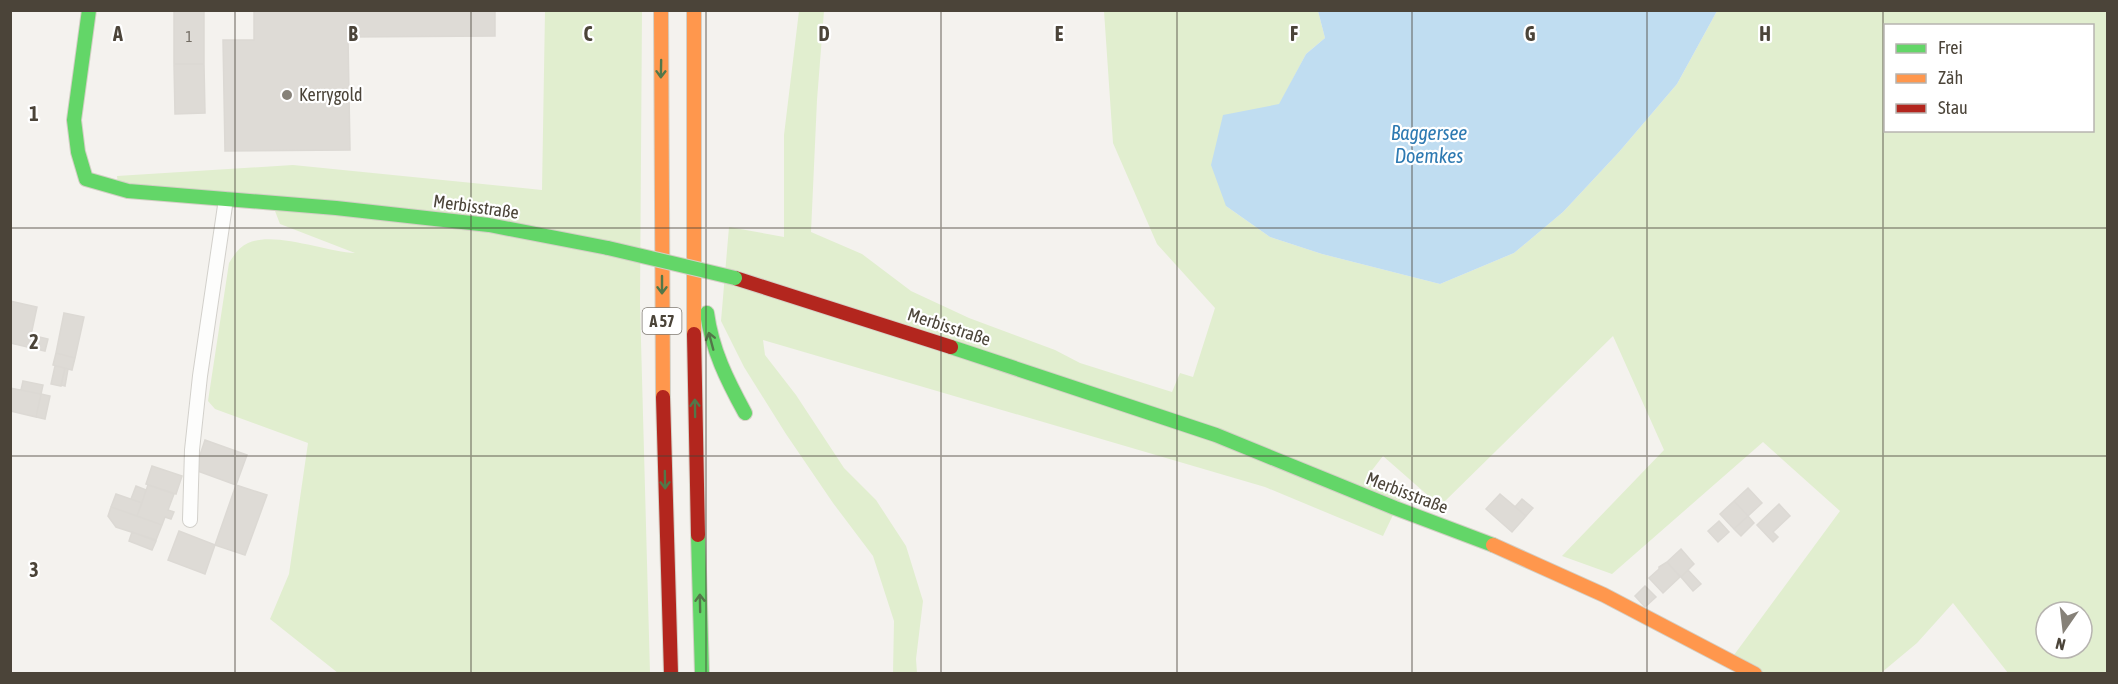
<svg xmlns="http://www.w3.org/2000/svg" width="2118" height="684" font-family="'Asap Condensed',sans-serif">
  <rect width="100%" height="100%" fill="#f4f2ee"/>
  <path fill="#e1eecf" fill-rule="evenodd" d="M 545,11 L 642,11 L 640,304 L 650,673 L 338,673 L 270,619 L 289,574 L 308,443 L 215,409 L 208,401 L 229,263 C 234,255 239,247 248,243 C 275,231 326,252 355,253 L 280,224 L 275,211 L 118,184 L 117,176 L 293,165 L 542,190 Z
    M 799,11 L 824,11 L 817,100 L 811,232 L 862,254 L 911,291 L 969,318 L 1055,350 L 1080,363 L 1172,392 L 1180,373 L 1193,377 L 1215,308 L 1157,244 L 1113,143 L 1104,11 L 1318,11 L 1325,38 L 1306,54 L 1226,206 L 1270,237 L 1322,254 L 1440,284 L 1514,253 L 1563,212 L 1619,152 L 1677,84 L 1717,11 L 2107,11 L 2107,673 L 2008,673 L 1953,603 L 1917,643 L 1881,673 L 1754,673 L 1734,655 L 1840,511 L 1763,442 L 1612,574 L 1562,556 L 1664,450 L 1613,336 L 1440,506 L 1383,456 L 1366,478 L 1375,481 L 1401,498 L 1383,536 L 1265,487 L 763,340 L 765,355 L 796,395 L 844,468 L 876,500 L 906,546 L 923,601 L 916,659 L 917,673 L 893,673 L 894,621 L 873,556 L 833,503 L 786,434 L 744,367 L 721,321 L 729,227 L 784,237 L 784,135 ZM 1886,26 L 2092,26 L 2092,130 L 1886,130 ZM 2046,612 L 2082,612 L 2082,648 L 2046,648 Z"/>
  <path fill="#c0ddf1" d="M 1318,11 L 1318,10 L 1717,11 L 1677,84 L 1619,152 L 1563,212 L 1514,253 L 1440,284 L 1322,254 L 1270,237 L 1226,206 L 1211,165 L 1223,115 L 1279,104 L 1306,54 L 1325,38 Z"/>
  <path fill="#dedbd6" stroke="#dcd9d4" stroke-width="1.5" d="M 174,10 L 204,10 L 204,64 L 174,64 Z
    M 254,10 L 495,10 L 495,36 L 348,37 L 350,150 L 225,151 L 223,40 L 254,40 Z
    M 174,64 L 204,64 L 205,113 L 175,114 Z
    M 10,301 L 37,307 L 31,335 L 48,339 L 45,351 L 10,343 Z
    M 64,313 L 84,317 L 75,358 L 56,353 Z
    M 56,353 L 75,358 L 72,370 L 53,365 Z
    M 55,366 L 65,368 L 61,386 L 51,384 Z
    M 65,368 L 68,369 L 65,386 L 61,385 Z
    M 23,381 L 43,385 L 41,394 L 21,390 Z
    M 10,388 L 41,394 L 36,417 L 10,411 Z
    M 41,394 L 50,396 L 45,419 L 36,417 Z
    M 205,440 L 247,455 L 236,485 L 195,470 Z
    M 152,466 L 182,476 L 176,494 L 146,484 Z
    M 148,485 L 174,494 L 168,510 L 174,512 L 171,519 L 165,517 L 162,525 L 137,516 Z
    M 236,485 L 267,495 L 245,555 L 215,545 Z
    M 136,486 L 146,490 L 142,503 L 131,499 Z
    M 1748,488 L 1762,503 L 1748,516 L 1734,501 Z
    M 116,494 L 142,503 L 137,516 L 111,507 Z
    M 1500,494 L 1526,516 L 1512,532 L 1486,509 Z
    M 1522,499 L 1533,508 L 1526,516 L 1515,507 Z
    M 1734,501 L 1748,516 L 1734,529 L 1720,514 Z
    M 1779,504 L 1790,516 L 1773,532 L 1778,537 L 1773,542 L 1757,525 Z
    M 111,507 L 162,525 L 156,540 L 116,527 L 108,516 Z
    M 1748,516 L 1754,523 L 1741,536 L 1734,529 Z
    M 1719,521 L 1729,532 L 1718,542 L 1708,531 Z
    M 179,531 L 215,545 L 205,574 L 168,560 Z
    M 132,532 L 156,541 L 152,550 L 129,541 Z
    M 1681,549 L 1694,564 L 1681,577 L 1667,562 Z
    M 1667,562 L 1680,577 L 1663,593 L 1649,578 L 1659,569 L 1659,567 Z
    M 1688,570 L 1701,584 L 1693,591 L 1681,577 Z
    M 1645,586 L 1656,597 L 1645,607 L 1635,596 Z"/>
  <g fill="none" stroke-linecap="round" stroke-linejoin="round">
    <g stroke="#d2d0cb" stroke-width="16">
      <path id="street" d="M 190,520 L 192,450 L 200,376 L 226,199"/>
    </g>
    <g stroke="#d3cfc5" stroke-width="16">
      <path id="fast" d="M 89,10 L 74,120 L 78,152 L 86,179 L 128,191 L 336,208 L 489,225 L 608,248
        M 707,313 C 712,350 727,380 745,413
        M 951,347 L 1216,435 L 1395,508 L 1493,545
        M 698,535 L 702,674"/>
    </g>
    <g stroke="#d3cfc5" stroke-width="16">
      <path id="slow" d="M 661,10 L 663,397
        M 694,10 L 694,334
        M 1493,545 L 1604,595 L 1755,674"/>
    </g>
    <g stroke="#d3cfc5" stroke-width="16">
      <path id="jam" d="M 735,278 L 951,347
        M 694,334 L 698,535
        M 663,397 L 671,674"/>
    </g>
    <use href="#street" stroke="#fdfdfc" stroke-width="14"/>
    <use href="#fast" stroke="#63d668" stroke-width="14"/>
    <use href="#slow" stroke="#ff974d" stroke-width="14"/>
    <use href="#jam" stroke="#b3261e" stroke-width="14"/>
    <g stroke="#d3cfc5" stroke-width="16" stroke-linecap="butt">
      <path id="fast-bridge" d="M 608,248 L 735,278"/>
    </g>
    <use href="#fast-bridge" stroke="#63d668" stroke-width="14"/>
  </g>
  <defs><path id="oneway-shaft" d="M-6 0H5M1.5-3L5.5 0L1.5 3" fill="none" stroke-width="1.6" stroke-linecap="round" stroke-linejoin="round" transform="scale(1.5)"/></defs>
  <g stroke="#537749">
    <use href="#oneway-shaft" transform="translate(661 69) rotate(91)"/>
    <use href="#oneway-shaft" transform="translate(662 285) rotate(90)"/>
    <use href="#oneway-shaft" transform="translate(711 341) rotate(-105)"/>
    <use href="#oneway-shaft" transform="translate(695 408) rotate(-91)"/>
    <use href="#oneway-shaft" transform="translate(665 480) rotate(89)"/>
    <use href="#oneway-shaft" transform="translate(700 603) rotate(-91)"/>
  </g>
  <path fill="none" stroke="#4b4439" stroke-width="1.5" stroke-opacity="0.55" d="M 235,10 L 235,674M 471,10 L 471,674M 706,10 L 706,674M 941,10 L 941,674M 1177,10 L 1177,674M 1412,10 L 1412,674M 1647,10 L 1647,674M 1883,10 L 1883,674M 10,228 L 2108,228M 10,456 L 2108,456"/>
  <circle fill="#868178" stroke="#fff" stroke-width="2" cx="287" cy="95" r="6"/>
  <g text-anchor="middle" stroke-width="4.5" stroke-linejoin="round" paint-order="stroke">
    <g font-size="15" fill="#706a61">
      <text x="189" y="42">1</text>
    </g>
    <rect fill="#fff" stroke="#817c74" stroke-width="1.5" x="642.5" y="308" width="39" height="26" rx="4.5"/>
    <g font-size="16" font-weight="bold" fill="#4b4439">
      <text x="662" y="327">A 57</text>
    </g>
    <g font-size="18" fill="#4b4439" stroke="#fff" text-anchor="start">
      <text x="299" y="101">Kerrygold</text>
    </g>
    <g font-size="18" fill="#4b4439" stroke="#fff">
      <text transform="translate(476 207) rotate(8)" y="6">Merbisstraße</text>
      <text transform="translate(949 327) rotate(18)" y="6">Merbisstraße</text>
      <text transform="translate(1407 493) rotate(21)" y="6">Merbisstraße</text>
    </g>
    <g font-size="20" font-style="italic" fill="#2e7ab2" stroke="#fff">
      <text x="1429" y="140">Baggersee<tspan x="1429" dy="23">Doemkes</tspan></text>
    </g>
  </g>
  <g font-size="20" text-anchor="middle" font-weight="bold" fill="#4b4439" stroke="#fff" stroke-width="4.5" stroke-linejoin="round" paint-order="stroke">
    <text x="118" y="41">A</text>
    <text x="353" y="41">B</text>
    <text x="588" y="41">C</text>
    <text x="824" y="41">D</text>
    <text x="1059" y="41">E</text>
    <text x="1294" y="41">F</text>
    <text x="1530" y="41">G</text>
    <text x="1765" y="41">H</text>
    <text x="34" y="121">1</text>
    <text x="34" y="349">2</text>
    <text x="34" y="577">3</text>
  </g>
  <rect width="2118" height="684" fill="none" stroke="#4b4439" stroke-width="24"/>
  <rect x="1884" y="24" width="210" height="108" fill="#ffffff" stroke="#b7b4b0" stroke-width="1.5"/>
  <rect x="1896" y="44" width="30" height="9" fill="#63d668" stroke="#b7b4b0" stroke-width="1.5"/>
  <text x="1938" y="54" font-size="18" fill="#4b4439">Frei</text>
  <rect x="1896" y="74" width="30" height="9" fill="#ff974d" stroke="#b7b4b0" stroke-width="1.5"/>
  <text x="1938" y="84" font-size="18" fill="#4b4439">Zäh</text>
  <rect x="1896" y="104" width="30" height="9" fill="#b3261e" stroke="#b7b4b0" stroke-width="1.5"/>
  <text x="1938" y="114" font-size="18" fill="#4b4439">Stau</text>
  <g transform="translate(2064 630) rotate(194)"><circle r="28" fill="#ffffff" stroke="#b7b4b0" stroke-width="1.5"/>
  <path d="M0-4.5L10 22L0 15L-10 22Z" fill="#868178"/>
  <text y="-9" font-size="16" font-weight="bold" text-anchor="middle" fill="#4b4439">N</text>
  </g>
</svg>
